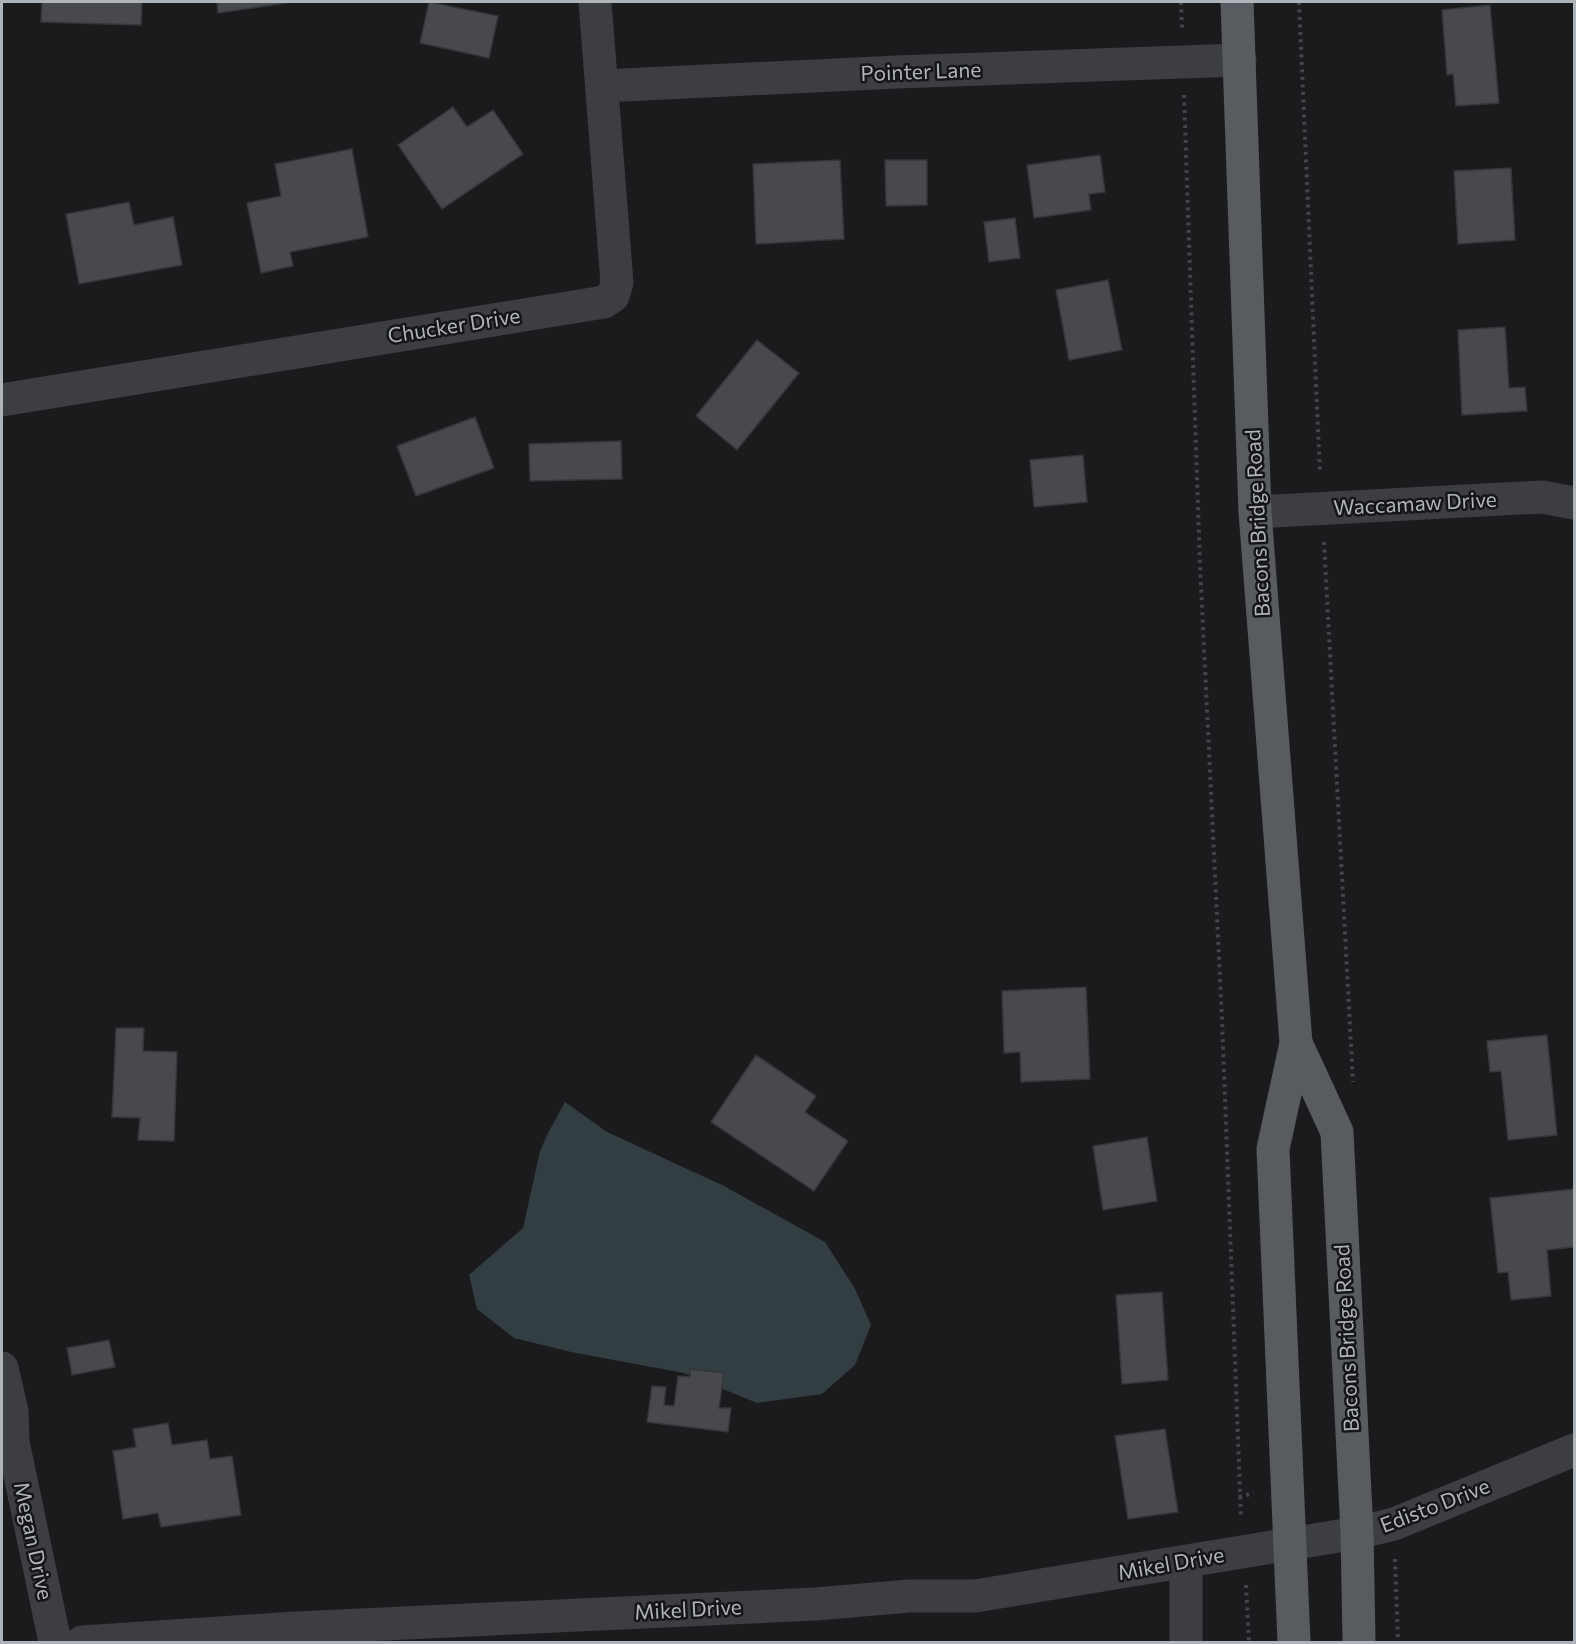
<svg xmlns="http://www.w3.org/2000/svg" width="1576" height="1644" font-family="Commissioner,sans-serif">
  <rect width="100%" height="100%" fill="#1b1b1d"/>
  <path fill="#333e42" d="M 565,1102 L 607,1132 L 724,1186 L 825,1242 L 855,1289 L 871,1325 L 855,1365 L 822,1394 L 757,1403 L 684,1373 L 571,1352 L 514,1338 L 477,1309 L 469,1275 L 523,1228 L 540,1151 L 548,1133 Z"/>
  <path fill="#48494d" stroke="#353639" stroke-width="1.5" d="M 42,2 L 142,2 L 141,25 L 41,22 Z
    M 217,2 L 293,2 L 218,13 Z
    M 429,2 L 498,16 L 489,58 L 420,43 Z
    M 1490,5 L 1499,103 L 1456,106 L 1453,74 L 1447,75 L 1442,10 Z
    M 453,107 L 467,127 L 493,110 L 523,154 L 442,209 L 398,145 Z
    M 352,149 L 368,237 L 290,252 L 293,266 L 261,273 L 247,203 L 281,196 L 275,164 Z
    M 1100,155 L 1105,192 L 1089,194 L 1091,210 L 1034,218 L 1027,165 Z
    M 840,160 L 844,239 L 756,244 L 753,164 Z
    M 885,160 L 927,160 L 927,205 L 886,206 Z
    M 1511,168 L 1515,240 L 1458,244 L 1454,171 Z
    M 129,202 L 134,225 L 173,217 L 182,265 L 79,284 L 66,214 Z
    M 1015,218 L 1020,258 L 989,262 L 984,222 Z
    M 1108,280 L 1122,350 L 1069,360 L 1056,290 Z
    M 1505,327 L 1509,388 L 1525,387 L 1527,411 L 1462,415 L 1458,330 Z
    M 757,340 L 799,373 L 737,450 L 696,416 Z
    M 475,417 L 494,468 L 416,496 L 397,446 Z
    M 621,441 L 622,479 L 530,481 L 529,444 Z
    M 1083,455 L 1087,502 L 1034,507 L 1030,460 Z
    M 1086,987 L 1090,1079 L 1021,1082 L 1020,1052 L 1004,1053 L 1002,991 Z
    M 116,1028 L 144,1028 L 143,1051 L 177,1052 L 174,1141 L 138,1140 L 140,1118 L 112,1117 Z
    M 1547,1035 L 1557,1135 L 1508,1140 L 1501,1071 L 1490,1072 L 1487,1041 Z
    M 756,1055 L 816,1096 L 805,1112 L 848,1141 L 814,1191 L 711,1122 Z
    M 1147,1137 L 1157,1201 L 1103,1210 L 1093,1146 Z
    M 1574,1189 L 1574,1247 L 1547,1250 L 1551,1296 L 1511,1300 L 1508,1272 L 1498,1273 L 1490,1198 Z
    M 1162,1292 L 1168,1380 L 1122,1384 L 1116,1295 Z
    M 109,1340 L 115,1367 L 72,1375 L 67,1348 Z
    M 690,1369 L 724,1373 L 719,1408 L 731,1408 L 728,1432 L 647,1422 L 652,1386 L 666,1387 L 664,1405 L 674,1406 L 678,1376 L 690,1377 Z
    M 168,1423 L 172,1445 L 207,1440 L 210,1459 L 232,1456 L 241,1515 L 161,1527 L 158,1513 L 123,1519 L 113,1451 L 136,1447 L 133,1429 Z
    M 1165,1429 L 1178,1512 L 1128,1519 L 1115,1436 Z"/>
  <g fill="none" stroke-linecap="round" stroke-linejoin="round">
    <path stroke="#424549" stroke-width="4" stroke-dasharray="3 4.5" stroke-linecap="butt" d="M 1181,2 L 1182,28
      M 1299,2 L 1320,474
      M 1184,95 L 1200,565 L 1222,1020 L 1241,1517
      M 1324,542 L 1353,1082
      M 1239,1497 L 1254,1493
      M 1395,1559 L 1398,1642
      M 1246,1585 L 1249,1642"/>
    <path stroke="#3c3e42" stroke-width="33" d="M 602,86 L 897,72 L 1240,60
      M 2,400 L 604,302 L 613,296 L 617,283 L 595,2
      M 1255,512 L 1542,497 L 1574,503
      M 2,1368 L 12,1411 L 13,1442 L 55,1642
      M 1186,1562 L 1186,1642
      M 82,1642 L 296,1628 L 816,1604 L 909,1596 L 975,1596 L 1357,1533 L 1394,1524 L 1574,1450"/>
    <path stroke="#585b60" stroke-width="33" d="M 1237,2 L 1255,512 L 1296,1043 L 1273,1149 L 1294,1642
      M 1296,1043 L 1337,1132 L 1357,1533 L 1359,1642"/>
  </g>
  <g text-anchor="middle" stroke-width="5" stroke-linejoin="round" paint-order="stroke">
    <g font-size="21" fill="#afb4bb" stroke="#161618">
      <text transform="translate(921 72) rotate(-2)" y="7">Pointer Lane</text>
      <text transform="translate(454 326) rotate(-9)" y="7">Chucker Drive</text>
      <text transform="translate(1415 504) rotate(-3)" y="7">Waccamaw Drive</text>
      <text transform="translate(1258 523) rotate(-93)" y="7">Bacons Bridge Road</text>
      <text transform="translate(1347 1338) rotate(-93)" y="7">Bacons Bridge Road</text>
      <text transform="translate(1435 1506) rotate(-21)" y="7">Edisto Drive</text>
      <text transform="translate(33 1541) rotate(78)" y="7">Megan Drive</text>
      <text transform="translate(1171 1564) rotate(-10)" y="7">Mikel Drive</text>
      <text transform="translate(688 1610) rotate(-3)" y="7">Mikel Drive</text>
    </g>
  </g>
  <rect width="1576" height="1644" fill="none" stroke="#afb4bb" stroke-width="6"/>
</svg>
